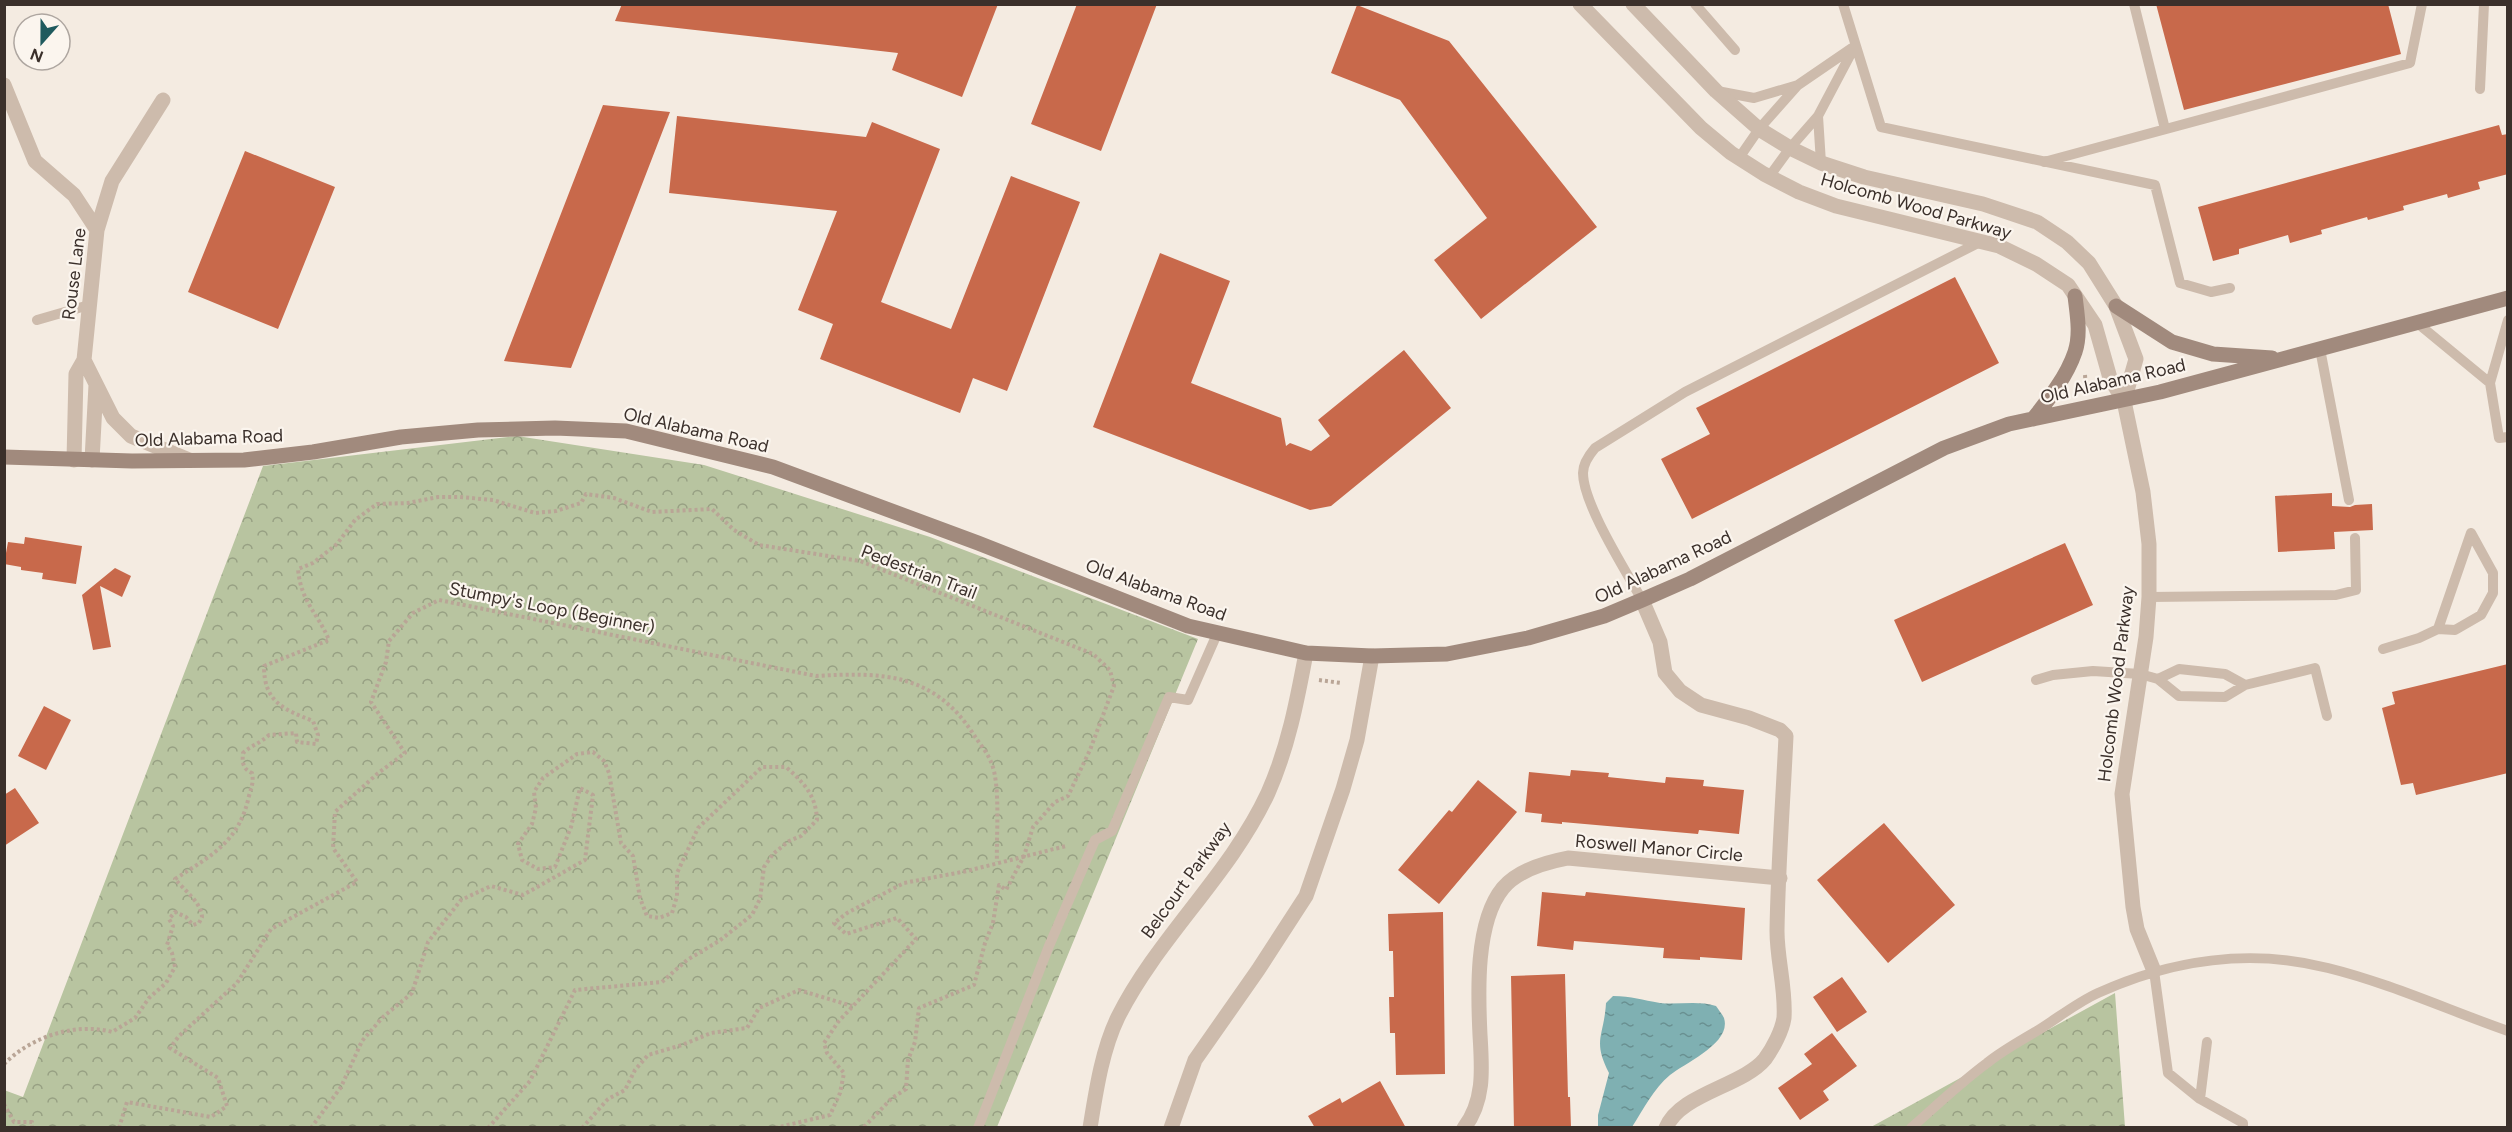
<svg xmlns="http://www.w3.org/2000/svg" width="2512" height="1132" font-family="Figtree,sans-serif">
  <defs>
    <pattern id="forest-crowns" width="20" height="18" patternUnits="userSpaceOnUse" patternTransform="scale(1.5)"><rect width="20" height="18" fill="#b8c4a0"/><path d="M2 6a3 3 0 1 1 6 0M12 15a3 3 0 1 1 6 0" fill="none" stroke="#97a083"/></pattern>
    <pattern id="water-ripples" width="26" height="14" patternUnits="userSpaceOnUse" patternTransform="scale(1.5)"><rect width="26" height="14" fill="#7fb0b2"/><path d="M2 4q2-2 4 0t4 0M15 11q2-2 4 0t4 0" fill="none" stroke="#699091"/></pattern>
  </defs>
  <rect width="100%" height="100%" fill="#f4ebe1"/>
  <path fill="url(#forest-crowns)" d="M 517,436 L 704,465 L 930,537 L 1198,639 L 997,1127 L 5,1128 L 4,1090 L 23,1097 L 263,466 Z
    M 2115,993 L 2125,1127 L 1871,1127 Z"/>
  <path fill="url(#water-ripples)" d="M 1613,996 C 1632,996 1642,1000 1660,1003 C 1679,1005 1697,1000 1716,1006 C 1718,1009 1722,1014 1724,1018 C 1732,1043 1685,1063 1670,1075 C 1654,1088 1643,1110 1632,1127 L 1598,1127 L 1598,1115 L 1609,1073 C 1592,1040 1604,1037 1606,1003 Z"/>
  <path fill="#c8694b" d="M 622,4 L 998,4 L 962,97 L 892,70 L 898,53 L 615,21 Z
    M 1077,4 L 1157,4 L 1101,151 L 1031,124 Z
    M 2156,4 L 2388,4 L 2401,54 L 2184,110 Z
    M 1357,5 L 1449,41 L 1597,227 L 1481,319 L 1434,260 L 1487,218 L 1400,100 L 1331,73 Z
    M 603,105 L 670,112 L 571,368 L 504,361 Z
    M 677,116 L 866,137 L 872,122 L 940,149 L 881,302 L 951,329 L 1011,176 L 1080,202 L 1007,391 L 973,378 L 960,413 L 820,359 L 833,324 L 798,310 L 837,211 L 669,193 Z
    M 2499,125 L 2502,135 L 2508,134 L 2508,174 L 2478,182 L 2480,189 L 2448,198 L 2447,194 L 2403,206 L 2404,210 L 2368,220 L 2367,217 L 2321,230 L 2322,234 L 2290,243 L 2288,235 L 2239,249 L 2239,254 L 2213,261 L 2198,207 Z
    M 245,151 L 335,187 L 278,329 L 188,292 Z
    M 1160,253 L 1230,281 L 1191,383 L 1281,418 L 1286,446 L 1290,443 L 1311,451 L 1330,436 L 1318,420 L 1404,350 L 1451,408 L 1331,506 L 1310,510 L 1093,427 Z
    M 1955,277 L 1999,363 L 1692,519 L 1661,459 L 1710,434 L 1696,408 Z
    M 2332,493 L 2332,506 L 2350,507 L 2355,505 L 2372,504 L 2373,530 L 2334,532 L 2335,549 L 2278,552 L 2275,496 Z
    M 25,537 L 82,546 L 76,584 L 42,579 L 43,573 L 21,570 L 21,567 L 4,564 L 8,542 L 24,544 Z
    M 2065,543 L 2093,605 L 1922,682 L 1894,620 Z
    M 115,568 L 131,576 L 122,597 L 100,586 L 111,647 L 93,650 L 82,595 Z
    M 2508,664 L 2508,773 L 2416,795 L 2413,783 L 2401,785 L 2382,708 L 2395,704 L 2392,692 Z
    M 44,706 L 71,720 L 46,770 L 18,756 Z
    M 1571,770 L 1609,773 L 1608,777 L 1665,783 L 1666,777 L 1704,780 L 1703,786 L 1744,790 L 1739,834 L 1699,830 L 1698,834 L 1562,822 L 1562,824 L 1541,822 L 1542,814 L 1525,812 L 1529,772 L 1570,776 Z
    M 1478,780 L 1517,812 L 1439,904 L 1398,870 L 1449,810 L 1452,812 Z
    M 15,788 L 39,823 L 4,846 L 4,795 Z
    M 1884,823 L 1955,905 L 1888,963 L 1817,880 Z
    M 1542,892 L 1585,896 L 1586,892 L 1745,908 L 1742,960 L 1700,957 L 1700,960 L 1663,958 L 1664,948 L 1574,941 L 1573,950 L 1537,946 Z
    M 1443,912 L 1445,1074 L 1396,1075 L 1395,1033 L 1390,1033 L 1389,997 L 1394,997 L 1393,951 L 1389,951 L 1388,914 Z
    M 1565,974 L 1568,1097 L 1570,1097 L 1571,1128 L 1514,1128 L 1511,976 Z
    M 1842,977 L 1867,1012 L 1837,1032 L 1813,997 Z
    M 1832,1033 L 1857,1066 L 1823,1091 L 1829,1100 L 1800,1120 L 1778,1088 L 1812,1064 L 1804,1054 Z
    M 1380,1081 L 1406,1128 L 1315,1128 L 1308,1116 L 1340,1098 L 1342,1103 Z"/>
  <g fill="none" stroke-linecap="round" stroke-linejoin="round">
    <path stroke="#b9a596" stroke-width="4" stroke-dasharray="3 3" stroke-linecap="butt" d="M 2085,375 L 2086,389
      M 1319,680 L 1341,683
      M 4,1064 C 31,1037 75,1022 112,1032 L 135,1018 L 149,998 L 166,983 L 175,967 L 172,953 L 167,945 L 173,926 L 169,919 L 175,912 L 186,917 L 193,925 L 199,923 L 202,917 C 201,902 185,891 175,879 C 212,855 239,842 249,796 C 251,788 254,783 252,773 C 243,769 242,763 243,753 C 252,745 259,744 269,735 L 296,733 L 297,742 L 316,744 L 318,735 L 313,721 C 283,709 264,702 264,666 L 329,640 C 317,612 301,602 298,569 L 313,563 L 337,544 L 355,520 L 377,504 L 408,503 L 438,497 L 460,497 L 493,500 L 535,513 L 556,511 L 581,503 L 586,494 L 614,498 L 652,512 L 712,509 L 734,530 L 759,545 L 860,561 L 1093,654 L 1110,670 L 1114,686 L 1090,750 L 1068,796 L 1055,802 L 1033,827 L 1024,856 L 1006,890 L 999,885 L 993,923 L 985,943 L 974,985 L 919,1008 L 915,1042 L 908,1060 L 906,1089 L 892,1098 L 863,1128
      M 4,1104 L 14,1122 L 32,1122 L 32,1128
      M 119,1128 L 127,1102 L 211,1117 L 227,1106 L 218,1078 L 170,1048 L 179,1036 L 237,983 L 271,929 L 357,882 L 333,848 L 335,812 L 377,774 L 405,753 L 371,702 L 386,662 L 389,641 L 413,613 L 439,600 L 816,676 C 883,672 934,673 974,735 C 979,743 987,752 991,762 C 1001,784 996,837 997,862
      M 311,1128 L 341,1087 L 362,1041 L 383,1017 L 412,993 L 428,942 L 461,900 L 491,886 L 523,895 L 585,860 L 593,795 L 580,788 L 571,827 L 555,867 L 538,869 L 522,860 L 518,844 L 532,824 L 536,808 L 534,792 L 543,778 L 577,754 L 593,752 L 604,761 L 609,773 L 621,843 L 633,856 L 640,898 L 647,916 L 659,918 L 672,913 L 677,896 L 677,873 L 698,828 L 762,767 L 786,767 C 804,783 816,795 817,820 L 801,836 L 789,841 L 773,854 L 764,867 L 760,899 L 752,915 L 719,941 L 687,960 L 662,982 L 575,990 L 530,1081 L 488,1128
      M 582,1128 L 608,1099 L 625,1090 L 635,1070 L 648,1055 L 682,1045 L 711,1033 L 747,1028 L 759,1008 L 799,990 L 852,1006
      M 775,1128 L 830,1115 L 840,1093 L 844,1073 L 827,1053 L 824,1043 L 838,1022 L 916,939 L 897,918 L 846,934 L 834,923 L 847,913 L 904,883 L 967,871 L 1066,846"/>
    <path stroke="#cdbbac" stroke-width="10" d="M 1695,4 L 1735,50
      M 1843,4 L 1881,127 L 2155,185 L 2180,283 L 2211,292 L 2230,288
      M 2134,4 L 2165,129
      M 2480,89 L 2484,4
      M 1717,91 L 1754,98 L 1798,85 L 1855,46 L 1818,116 L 1821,163
      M 1739,158 L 1759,129 L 1798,85
      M 2044,162 L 2410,63 L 2422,4
      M 1769,177 L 1790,148 L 1818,116
      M 37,320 L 89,305
      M 2508,320 L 2490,383 L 2499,438 L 2508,437
      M 2416,322 L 2490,383
      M 2320,349 L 2349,500
      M 2149,597 L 2336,595 L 2356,590 L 2355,538
      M 1642,600 C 1626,571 1583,504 1583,473 C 1583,463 1589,455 1595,448 L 1685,392 L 1980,242
      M 2438,629 L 2471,533
      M 2383,649 L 2419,638 L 2438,629 L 2455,630 L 2481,615 L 2493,593 L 2493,573 L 2471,533
      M 2158,679 L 2179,669 L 2225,674 L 2245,685
      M 2036,680 L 2053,675 L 2093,671 L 2140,674 L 2158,679 L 2179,696 L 2225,697 L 2245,685 L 2315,668 L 2327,716
      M 2154,971 L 2168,1073 L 2200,1099 L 2243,1123 L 2243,1128
      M 2200,1099 L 2207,1042
      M 978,1128 L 1049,946 L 1095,840 L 1112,831 L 1169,697 L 1188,700 L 1217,634
      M 1911,1128 C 1936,1106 1960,1083 1987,1063 C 2003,1050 2022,1040 2040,1029 C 2059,1017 2078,1002 2098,993 C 2171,960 2250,948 2328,968 C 2389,983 2448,1010 2508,1031"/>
    <path stroke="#cdbbac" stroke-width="15" d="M 1580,4 L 1701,128 L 1731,153 L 1764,174 L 1799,192 L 1836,206 L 1999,246 L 2036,264 L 2068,285 L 2095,325 L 2110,378 L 2124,401 L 2143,492 L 2149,544 L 2149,597 L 2146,637 L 2122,794 L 2133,907 L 2137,929 L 2154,971
      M 1633,4 L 1716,91 L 1759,129 L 1790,148 L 1821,163 L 1864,177 L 1983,204 L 2037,222 L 2067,242 L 2089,263 L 2116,306 L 2136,359 L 2124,401
      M 4,85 L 35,161 L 74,195 L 97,230
      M 84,360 L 113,418 L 131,436 L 189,460
      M 74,460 L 76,374 L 84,360 L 97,230 L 112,181 L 163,100
      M 92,460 L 96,385
      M 1642,600 L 1660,642 L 1665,673 L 1680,691 L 1701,705 L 1749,718 L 1780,730 L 1786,736 C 1783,801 1778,866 1777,931 C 1777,960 1786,989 1784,1018 C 1782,1031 1773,1048 1765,1059 C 1743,1086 1679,1094 1666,1128
      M 1090,1128 C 1096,1091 1102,1050 1118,1017 C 1158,937 1230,875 1268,793 C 1288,748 1297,701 1306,653
      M 1171,1128 L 1195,1060 L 1258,970 L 1306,896 L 1343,789 L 1357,740 L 1372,656
      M 1464,1128 C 1485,1101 1482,1068 1480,1035 C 1478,994 1475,922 1503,888 C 1518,870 1547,862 1568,858 L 1780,878"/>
    <path stroke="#a18a7d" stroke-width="15" d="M 2116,306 L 2172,342 L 2213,354 L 2272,358
      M 2033,419 C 2049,399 2067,376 2075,352 C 2081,334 2077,314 2075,296
      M 4,457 L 132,461 L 244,460 L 313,452 L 401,437 L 478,430 L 555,428 L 626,431 L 773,467 L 978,543 L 1188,626 L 1306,653 L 1372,656 L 1447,654 L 1528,638 L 1604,616 L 1642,600 L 1690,579 L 1944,448 L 2009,424 L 2160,392 L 2508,298"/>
  </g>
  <g text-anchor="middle" stroke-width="4.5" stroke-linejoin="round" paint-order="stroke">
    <g font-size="18" fill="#3b302b" stroke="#fbf5ee">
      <text transform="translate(1916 206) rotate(16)" y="6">Holcomb Wood Parkway</text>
      <text transform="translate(74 274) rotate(-83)" y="6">Rouse Lane</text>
      <text transform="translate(2113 381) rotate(-13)" y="6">Old Alabama Road</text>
      <text transform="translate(696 430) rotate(13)" y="6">Old Alabama Road</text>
      <text transform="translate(209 438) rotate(-2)" y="6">Old Alabama Road</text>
      <text transform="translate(1663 567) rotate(-25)" y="6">Old Alabama Road</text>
      <text transform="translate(919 572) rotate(21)" y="6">Pedestrian Trail</text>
      <text transform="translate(1156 590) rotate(20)" y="6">Old Alabama Road</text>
      <text transform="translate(552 608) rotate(11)" y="6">Stumpy's Loop (Beginner)</text>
      <text transform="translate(2116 684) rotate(-83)" y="6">Holcomb Wood Parkway</text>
      <text transform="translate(1659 848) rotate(5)" y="6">Roswell Manor Circle</text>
      <text transform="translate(1186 880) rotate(-54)" y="6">Belcourt Parkway</text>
    </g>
  </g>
  <rect width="2512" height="1132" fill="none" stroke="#3b302b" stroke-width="12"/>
  <g transform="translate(42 42) rotate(201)"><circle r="28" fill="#fbf5ee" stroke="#aea6a0" stroke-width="1.5"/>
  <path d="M0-4.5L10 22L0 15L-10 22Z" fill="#1f5a5e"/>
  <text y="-9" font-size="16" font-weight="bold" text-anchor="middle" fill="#3b302b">N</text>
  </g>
</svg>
